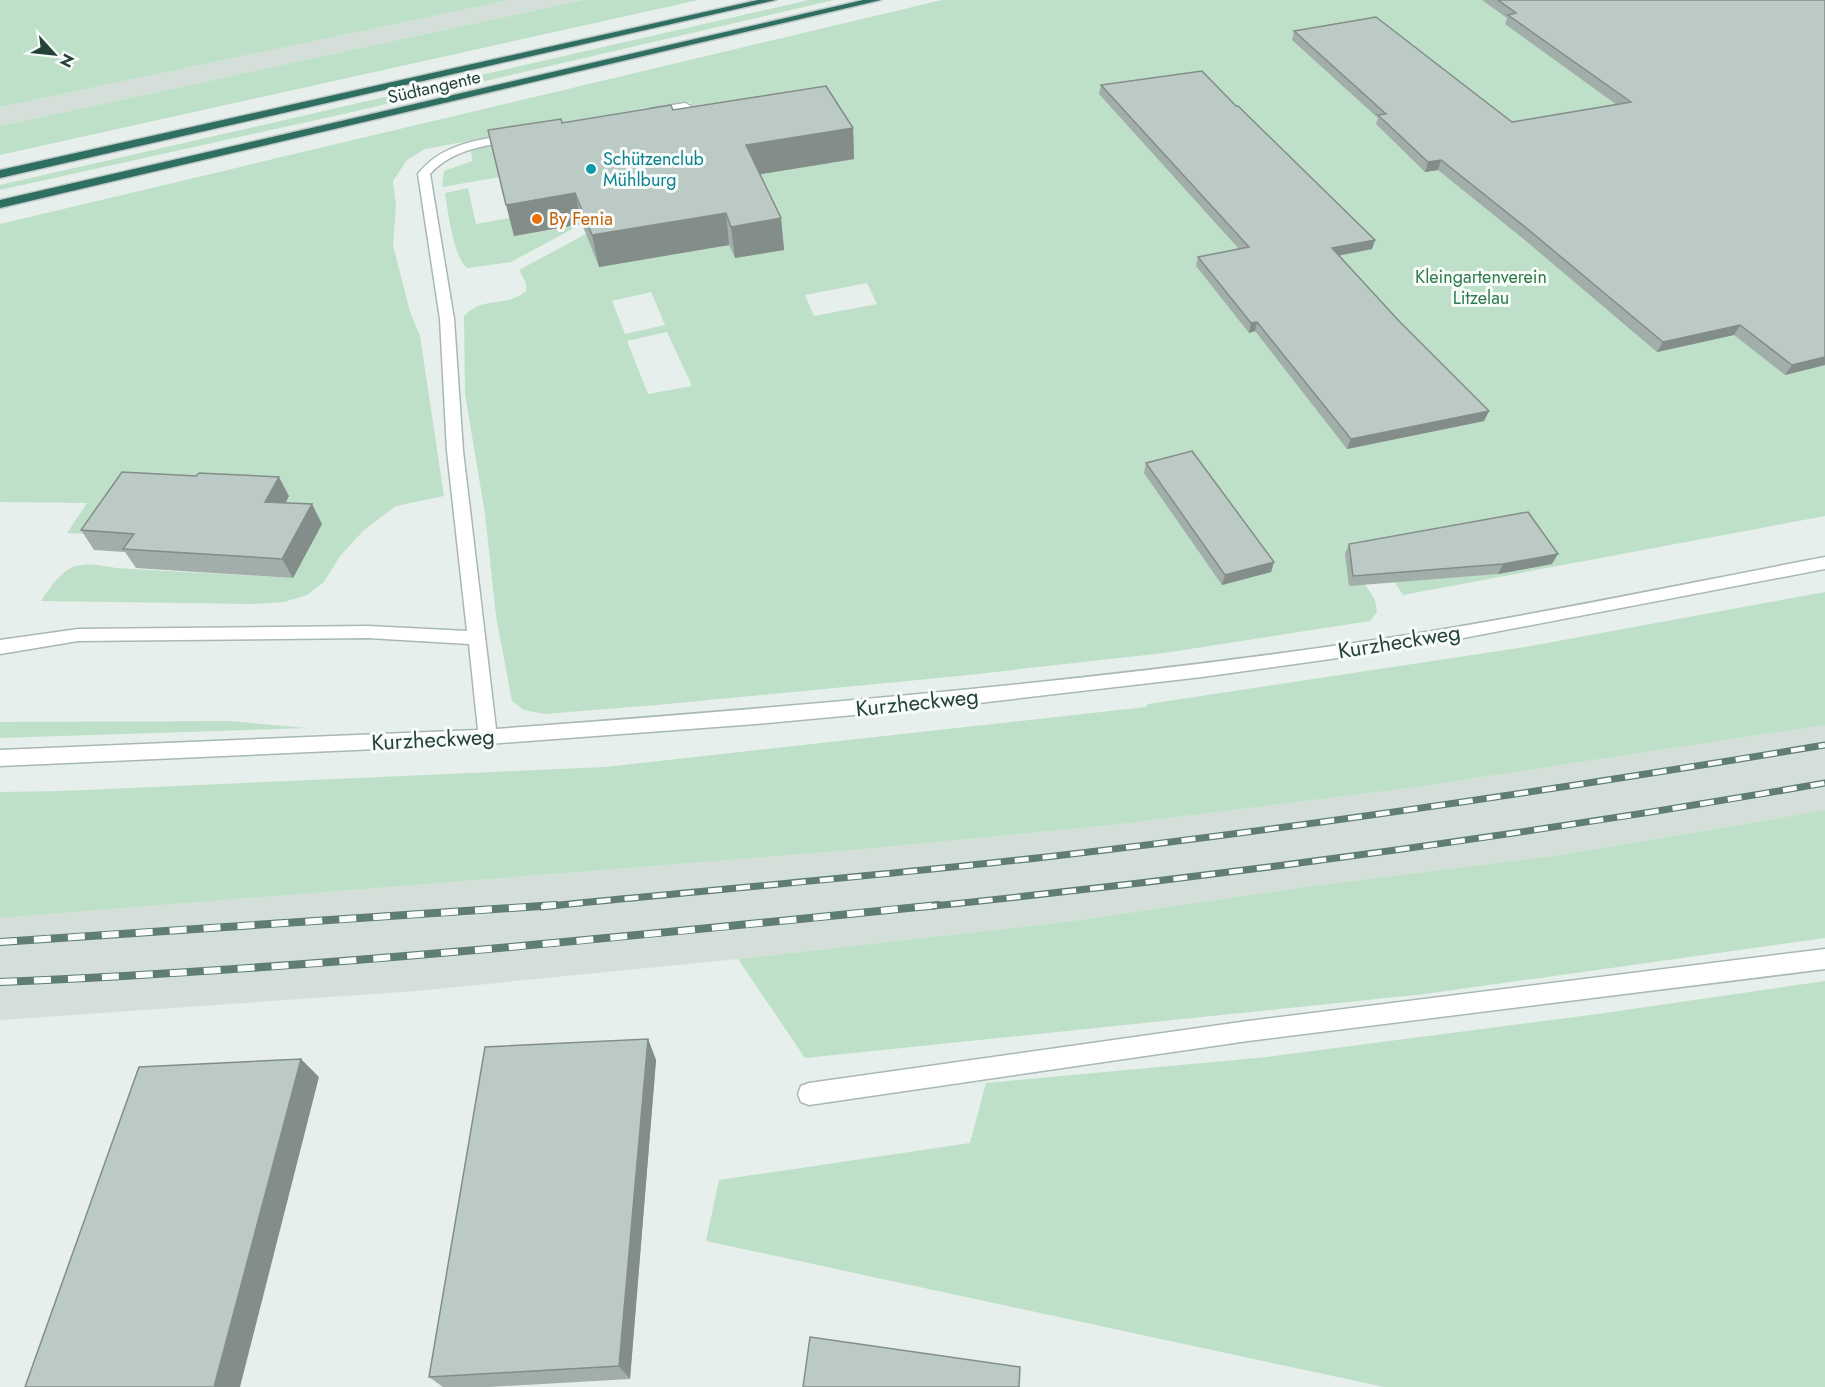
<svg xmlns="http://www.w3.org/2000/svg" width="1825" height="1387" font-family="Jost,sans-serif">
  <rect width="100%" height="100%" fill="#e6efeb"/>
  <path fill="#d4dfda" d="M 510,0 L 583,0 L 0,126 L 0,107 Z
    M 1825,725 L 1825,810 L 1560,855 L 1312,886 L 1065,922 L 738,959 L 416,991 L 0,1020 L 0,918 L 854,850 L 1113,825 L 1410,788 Z"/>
  <path fill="#bfe0c8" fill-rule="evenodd" d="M 0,0 L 510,0 L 0,107 Z
    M 583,0 L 699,0 L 0,155 L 0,126 Z
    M 809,0 L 834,0 L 339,115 L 0,190 L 0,185 Z
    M 942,0 L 1825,0 L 1825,516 L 1403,595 L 1379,558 L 1352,563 L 1375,600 L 1377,612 L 1370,621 L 1164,653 L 959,676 L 657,705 L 544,714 L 524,710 L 512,701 L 496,616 L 485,514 L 465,394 L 464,316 C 484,295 507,308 526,291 L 526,283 L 519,270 L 597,228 L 750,175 L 838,161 L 696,109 L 690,102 L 651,107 L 425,149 L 407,160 L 393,181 L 396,206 L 393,245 L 410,312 L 420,336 L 444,496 L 396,506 L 364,530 L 340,556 L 324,582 L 307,595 L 284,602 L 253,604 L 41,601 C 65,566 72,559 116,568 L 292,578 L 283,508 L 289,497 L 128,536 L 67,533 L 87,503 L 0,502 L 0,224 ZM 768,217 L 735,258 L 729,245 ZM 867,283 L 877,304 L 814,316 L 805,295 ZM 651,292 L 665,325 L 625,334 L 612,301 ZM 667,332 L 692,386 L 648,394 L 627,341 Z
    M 568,130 L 500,177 L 442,187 L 444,171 L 472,161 L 471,148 Z
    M 468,188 L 476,224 L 510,218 L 515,236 L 580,225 L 511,262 L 467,268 C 453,256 448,211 445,193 Z
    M 1825,592 L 1825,725 L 1410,788 L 1113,825 L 854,850 L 0,918 L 0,792 L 62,791 L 605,767 L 1146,707 L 1148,704 L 1525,647 Z
    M 231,721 L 306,728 L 0,738 L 0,722 Z
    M 1825,810 L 1825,938 L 1425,994 L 805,1058 L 738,959 L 1065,922 L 1312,886 L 1560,855 Z
    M 1825,981 L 1825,1387 L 1384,1387 L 706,1241 L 719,1180 L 970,1143 L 986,1083 L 1267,1057 L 1598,1014 Z"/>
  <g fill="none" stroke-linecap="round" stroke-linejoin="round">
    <g stroke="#a8b8b2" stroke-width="3">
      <path id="minor" d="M 685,103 L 691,106 L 689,108 L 649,115 L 643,112 L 649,109 Z
        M 513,134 L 519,137 L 517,139 C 485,147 453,148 430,174 L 454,319 L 463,451 L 496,729 C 803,706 1110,681 1414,634 C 1552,612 1688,583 1825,557 L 1825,569 L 1416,647 L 1202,677 L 961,705 L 756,724 L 488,744 L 0,766 L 0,750 L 478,730 L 469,644 L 368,638 L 78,641 L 0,654 L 0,640 L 78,629 L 368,626 L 467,631 L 447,451 L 440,319 L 418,174 C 441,144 478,140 513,134 Z
        M 1825,949 L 1825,969 L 1248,1041 L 809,1105 L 801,1102 L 798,1094 L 801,1086 L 809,1083 L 1248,1021 Z"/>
    </g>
    <g stroke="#c2cac8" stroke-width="3">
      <path id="highway" d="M 758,0 L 776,0 L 0,178 L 0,170 Z
        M 863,0 L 881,0 L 0,208 L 0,200 Z"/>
    </g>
    <use href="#minor" fill="#fff" fill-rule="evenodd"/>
    <use href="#highway" fill="#2f6f62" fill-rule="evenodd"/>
    <g stroke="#5f7d75" stroke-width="7">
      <path id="rail-far1" d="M 541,907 C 709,890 878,876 1046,857 C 1306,827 1566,788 1825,745
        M 923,907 C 1225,876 1526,835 1825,783"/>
    </g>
    <g stroke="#5f7d75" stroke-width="8">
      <path id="rail" d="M 0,942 L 556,905
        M 0,982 C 314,969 625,937 938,905"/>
    </g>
    <use href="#rail-far1" stroke="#f7fbf9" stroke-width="4.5" stroke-dasharray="14" stroke-linecap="butt"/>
    <use href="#rail" stroke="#f7fbf9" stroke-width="6" stroke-dasharray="17" stroke-linecap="butt"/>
  </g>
  <path fill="#a1aea9" d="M 1482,0 L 1825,0 L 1825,365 L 1785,375 L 1734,335 L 1657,352 L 1526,241 L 1438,170 L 1425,172 L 1376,124 L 1378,118 L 1292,40 L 1294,31 L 1512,122 L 1617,105 L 1505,24 L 1507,18 Z
    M 1101,85 L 1236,106 L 1375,240 L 1372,249 L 1339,256 L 1484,421 L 1347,449 L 1255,331 L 1249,333 L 1196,266 L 1198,257 L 1239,249 L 1099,94 Z
    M 673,110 L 853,128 L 854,159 L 760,174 L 781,218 L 784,250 L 735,258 L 729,245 L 599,267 L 582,224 L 514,236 L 562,123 Z
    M 1146,463 L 1274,562 L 1271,572 L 1222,585 L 1144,473 Z
    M 289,496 L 286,503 L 322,524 L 293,578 L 136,568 L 125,552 L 94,550 L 81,530 Z
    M 1349,544 L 1552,564 L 1498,574 L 1349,586 L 1345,554 Z
    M 648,1039 L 656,1060 L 630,1379 L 489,1387 L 443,1387 L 429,1377 Z"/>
  <path fill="#838d89" d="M 853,128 L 854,159 L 749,176 L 746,145 Z
    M 1441,160 L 1438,170 L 1425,172 L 1428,162 Z
    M 575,193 L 582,224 L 514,236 L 506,205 Z
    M 726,213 L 729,245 L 599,267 L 592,235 Z
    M 781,218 L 784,250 L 735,258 L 731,227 Z
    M 1375,240 L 1372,249 L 1329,257 L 1332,248 Z
    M 1257,322 L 1255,331 L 1249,333 L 1251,323 Z
    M 1740,325 L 1734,335 L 1657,352 L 1663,342 Z
    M 1825,357 L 1825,365 L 1785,375 L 1792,365 Z
    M 1489,411 L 1484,421 L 1347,449 L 1351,439 Z
    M 279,477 L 289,496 L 275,521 L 265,502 Z
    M 312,504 L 322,524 L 293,578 L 282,559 Z
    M 1558,554 L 1552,564 L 1498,574 L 1503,564 Z
    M 1274,562 L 1271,572 L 1222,585 L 1225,575 Z
    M 648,1039 L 656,1060 L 630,1379 L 619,1366 Z
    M 301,1059 L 319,1077 L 240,1387 L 214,1387 Z"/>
  <path fill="#bbcac4" stroke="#838d89" stroke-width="1.5" d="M 1498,0 L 1825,0 L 1825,357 L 1792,365 L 1740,325 L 1663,342 L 1530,231 L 1441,160 L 1428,162 L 1378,115 L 1386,114 L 1294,31 L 1376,17 L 1512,122 L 1631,102 L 1508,15 L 1516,13 Z
    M 1202,71 L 1236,106 L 1238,106 L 1375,240 L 1332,248 L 1399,321 L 1489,411 L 1351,439 L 1257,322 L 1251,323 L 1198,257 L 1249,247 L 1101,85 Z
    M 826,86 L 853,128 L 746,145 L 781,218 L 731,227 L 726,213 L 592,235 L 575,193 L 506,205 L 488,130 L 561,119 L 562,123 L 671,105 L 673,110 Z
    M 1192,451 L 1274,562 L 1225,575 L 1146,463 Z
    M 122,472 L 196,476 L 199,473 L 279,477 L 265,502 L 312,504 L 282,559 L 123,549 L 134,534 L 81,530 Z
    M 1528,512 L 1558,554 L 1503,564 L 1353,576 L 1349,544 Z
    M 648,1039 L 619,1366 L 429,1377 L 485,1047 Z
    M 301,1059 L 214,1387 L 25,1387 L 139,1067 Z
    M 810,1337 L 1020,1367 L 1019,1387 L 803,1387 Z"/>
  <circle fill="#0f9aa8" stroke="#f7fbf9" stroke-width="2" cx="591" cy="169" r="6"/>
  <circle fill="#e8710a" stroke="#f7fbf9" stroke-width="2" cx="537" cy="219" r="6"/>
  <g text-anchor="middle" stroke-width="6" stroke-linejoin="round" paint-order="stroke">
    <g font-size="18" fill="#24423a" stroke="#f7fbf9">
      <text transform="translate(434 87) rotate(-13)" y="6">Südtangente</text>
    </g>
    <g font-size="18" fill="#0d838f" stroke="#f7fbf9" text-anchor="start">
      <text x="603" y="165">Schützenclub<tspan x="603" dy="21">Mühlburg</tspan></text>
    </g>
    <g font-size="18" fill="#c56008" stroke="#f7fbf9" text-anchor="start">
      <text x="549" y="225">By Fenia</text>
    </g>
    <g font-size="18" fill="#2d7a4b" stroke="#f7fbf9">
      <text x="1481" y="283">Kleingartenverein<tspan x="1481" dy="21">Litzelau</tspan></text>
    </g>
    <g font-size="22" fill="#24423a" stroke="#f7fbf9">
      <text transform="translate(1399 641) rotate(-9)" y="8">Kurzheckweg</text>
      <text transform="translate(917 702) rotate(-6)" y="8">Kurzheckweg</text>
      <text transform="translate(433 739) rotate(-3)" y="8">Kurzheckweg</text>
    </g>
  </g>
  <g transform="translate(54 54) rotate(117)" stroke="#f7fbf9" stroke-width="4.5" paint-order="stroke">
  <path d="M0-4.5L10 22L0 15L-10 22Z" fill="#24423a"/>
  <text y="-9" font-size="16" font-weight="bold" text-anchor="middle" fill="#24423a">N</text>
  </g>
</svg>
